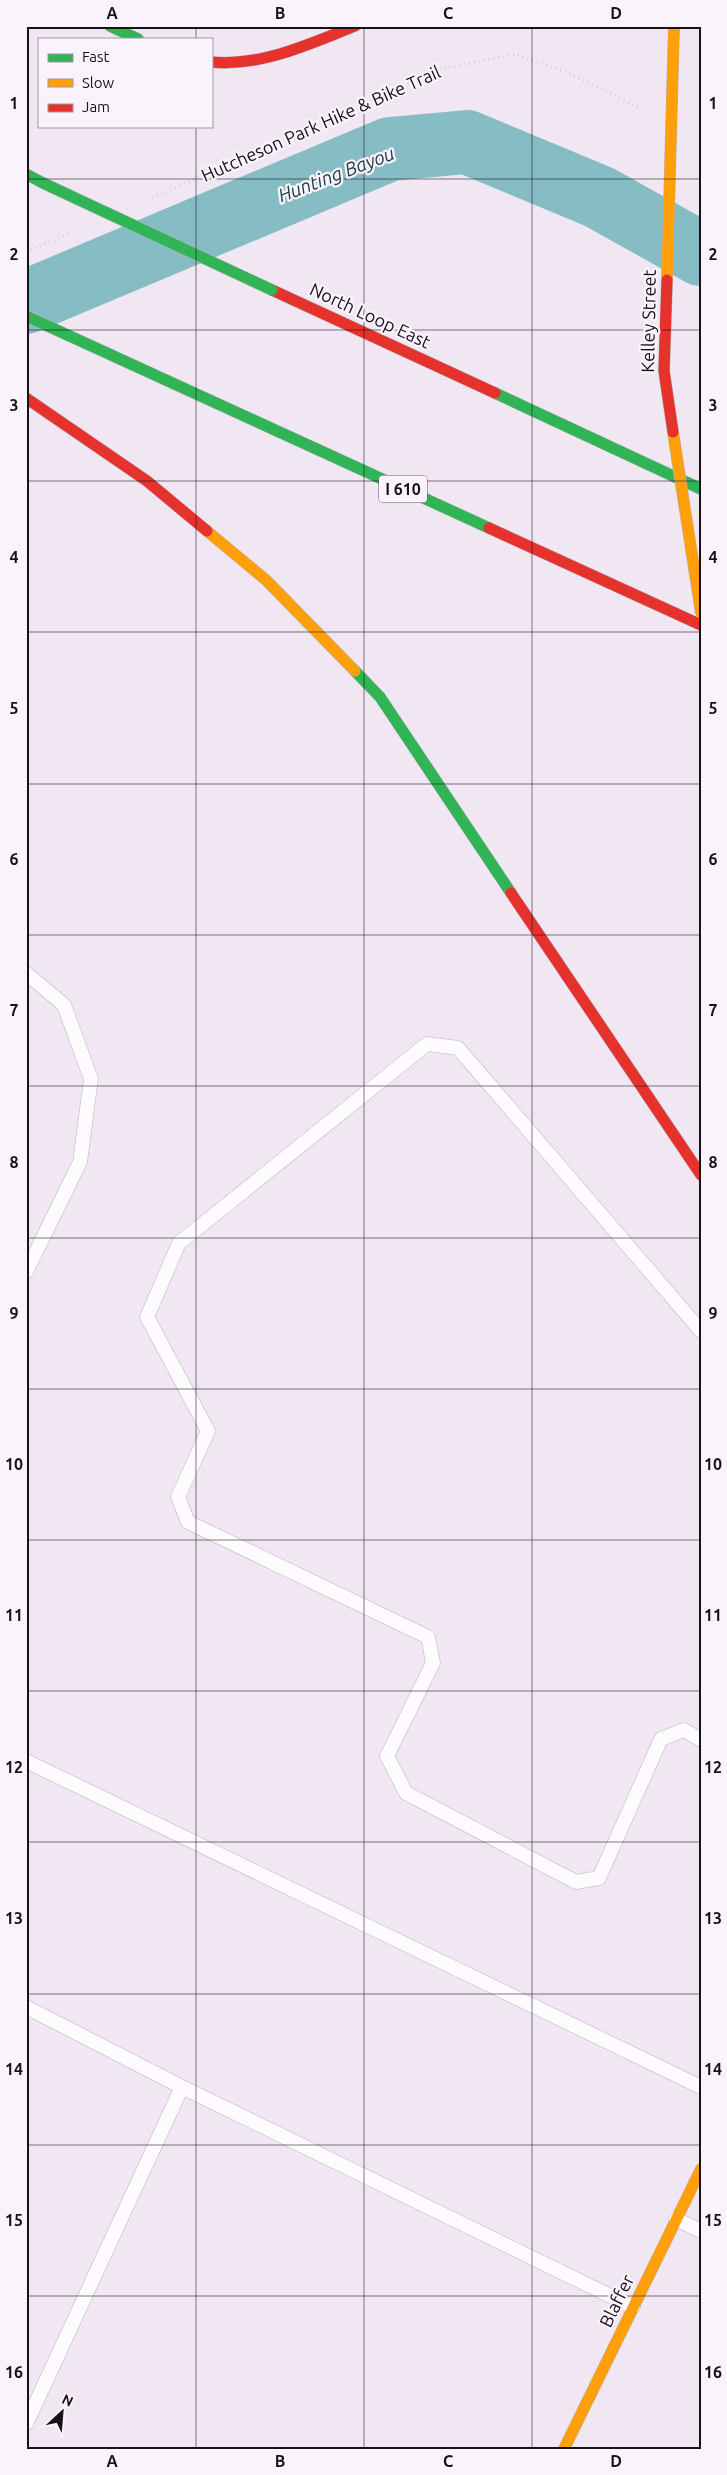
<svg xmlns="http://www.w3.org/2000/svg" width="727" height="2475" font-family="Ubuntu,sans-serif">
  <rect width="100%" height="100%" fill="#f0e7f3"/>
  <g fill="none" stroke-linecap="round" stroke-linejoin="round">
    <path stroke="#86bcc4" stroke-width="64" d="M 26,302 L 390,149 L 467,142 L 599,197 L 701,254"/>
    <g stroke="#bab3bd" stroke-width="15">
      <path id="lane" d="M 26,973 L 64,1005 L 91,1079 L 80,1162 L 26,1272
        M 701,1331 L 458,1048 L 427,1044 L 179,1243 L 147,1317 L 208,1431 L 178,1497 L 188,1522 L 428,1637 L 433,1663 L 387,1756 L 406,1793 L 576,1882 L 599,1878 L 661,1739 L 684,1730 L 701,1740
        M 26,1761 L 701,2087
        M 26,2007 L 182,2087 L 633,2307
        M 676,2219 L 701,2231
        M 26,2424 L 182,2087"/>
    </g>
    <g stroke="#bab3bd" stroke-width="12">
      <path id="fast" d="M 110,26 L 138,39
        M 26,174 L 43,183
        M 26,316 L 489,528
        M 495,393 L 701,489
        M 355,671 L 380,697 L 511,893"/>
    </g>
    <g stroke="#bab3bd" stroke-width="12">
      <path id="slow" d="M 207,531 L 266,580 L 355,671
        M 564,2449 L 701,2169"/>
    </g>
    <g stroke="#bab3bd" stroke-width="12">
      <path id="jam" d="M 211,62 C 261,67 309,44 355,26
        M 272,290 L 495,393
        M 26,398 L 147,481 L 207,531
        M 489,528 L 701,625
        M 511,893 L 701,1175"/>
    </g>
    <path stroke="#d1ced3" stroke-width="3" stroke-dasharray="1 4" stroke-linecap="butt" d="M 152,198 L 441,69 L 515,54 L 566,72 L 640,108
      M 26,252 L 72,232"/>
    <use href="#lane" stroke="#fdfbfd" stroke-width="14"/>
    <use href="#fast" stroke="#30b455" stroke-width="11"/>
    <use href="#slow" stroke="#ff9f0a" stroke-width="11"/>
    <use href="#jam" stroke="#e5322d" stroke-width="11"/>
    <g stroke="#bab3bd" stroke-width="12" stroke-linecap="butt">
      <path id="fast-bridge" d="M 43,183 L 272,290"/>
    </g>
    <g stroke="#bab3bd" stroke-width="12" stroke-linecap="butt">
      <path id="slow-bridge" d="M 667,280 L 674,26
        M 673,432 L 701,613"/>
    </g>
    <g stroke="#bab3bd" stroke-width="12" stroke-linecap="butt">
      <path id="jam-bridge" d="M 667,280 L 664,371 L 673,432"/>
    </g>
    <use href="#fast-bridge" stroke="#30b455" stroke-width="11"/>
    <use href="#slow-bridge" stroke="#ff9f0a" stroke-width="11"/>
    <use href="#jam-bridge" stroke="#e5322d" stroke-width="11"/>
  </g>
  <path fill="none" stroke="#17111a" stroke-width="1" stroke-opacity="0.55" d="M 196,26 L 196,39M 364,26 L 364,2449M 532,26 L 532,2449M 196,126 L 196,2449M 26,179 L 701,179M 26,330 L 701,330M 26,481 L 701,481M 26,632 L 701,632M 26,784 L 701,784M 26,935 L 701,935M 26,1086 L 701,1086M 26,1238 L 701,1238M 26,1389 L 701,1389M 26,1540 L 701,1540M 26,1691 L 701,1691M 26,1842 L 701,1842M 26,1994 L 701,1994M 26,2145 L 701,2145M 26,2296 L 701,2296"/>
  <g text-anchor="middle" stroke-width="4.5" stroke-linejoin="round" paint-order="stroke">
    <rect fill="#faf3fc" stroke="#5b555e" stroke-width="1" x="379" y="475.5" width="48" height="27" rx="4"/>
    <g font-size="16" font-weight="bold" fill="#17111a">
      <text x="403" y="495">I 610</text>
    </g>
    <g font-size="18" fill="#17111a" stroke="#faf3fc">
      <text transform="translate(321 124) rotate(-24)" y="6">Hutcheson Park Hike &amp; Bike Trail</text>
      <text transform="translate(370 316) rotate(25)" y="6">North Loop East</text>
      <text transform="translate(649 321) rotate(-89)" y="6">Kelley Street</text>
      <text transform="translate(617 2301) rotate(-64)" y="6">Blaffer</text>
    </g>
    <g font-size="19" font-style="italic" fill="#1a4144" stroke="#faf3fc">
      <text transform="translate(336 174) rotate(-21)" y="7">Hunting Bayou</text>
    </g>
  </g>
  <rect width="727" height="2475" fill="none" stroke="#faf3fc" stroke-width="55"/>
  <rect x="38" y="38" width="175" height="90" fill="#faf3fc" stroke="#9f99a2"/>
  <rect x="48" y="54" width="25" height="8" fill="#30b455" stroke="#9f99a2"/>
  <text x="82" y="62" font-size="15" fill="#17111a">Fast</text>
  <rect x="48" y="79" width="25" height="8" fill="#ff9f0a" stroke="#9f99a2"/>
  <text x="82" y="88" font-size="15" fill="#17111a">Slow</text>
  <rect x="48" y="104" width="25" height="8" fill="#e5322d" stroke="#9f99a2"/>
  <text x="82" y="112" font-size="15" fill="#17111a">Jam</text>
  <g transform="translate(62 2412) rotate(26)" stroke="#faf3fc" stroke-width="4" paint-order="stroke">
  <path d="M0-4L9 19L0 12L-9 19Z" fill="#17111a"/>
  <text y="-8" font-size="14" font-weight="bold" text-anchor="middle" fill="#17111a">N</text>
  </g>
  <rect x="28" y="28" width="672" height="2420" fill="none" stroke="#17111a" stroke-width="2"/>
  <g font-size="16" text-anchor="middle" font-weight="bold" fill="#17111a">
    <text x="112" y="19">A</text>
    <text x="280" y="19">B</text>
    <text x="448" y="19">C</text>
    <text x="616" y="19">D</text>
    <text x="14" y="109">1</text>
    <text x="713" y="109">1</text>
    <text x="14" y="260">2</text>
    <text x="713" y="260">2</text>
    <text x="14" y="411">3</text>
    <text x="713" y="411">3</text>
    <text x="14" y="563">4</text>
    <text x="713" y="563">4</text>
    <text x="14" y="714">5</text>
    <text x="713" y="714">5</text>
    <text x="14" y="865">6</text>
    <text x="713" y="865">6</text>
    <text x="14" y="1016">7</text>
    <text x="713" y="1016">7</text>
    <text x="14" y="1168">8</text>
    <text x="713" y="1168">8</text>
    <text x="14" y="1319">9</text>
    <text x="713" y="1319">9</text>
    <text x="14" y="1470">10</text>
    <text x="713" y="1470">10</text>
    <text x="14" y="1621">11</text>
    <text x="713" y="1621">11</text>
    <text x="14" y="1773">12</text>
    <text x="713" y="1773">12</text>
    <text x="14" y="1924">13</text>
    <text x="713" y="1924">13</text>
    <text x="14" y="2075">14</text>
    <text x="713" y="2075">14</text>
    <text x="14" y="2226">15</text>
    <text x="713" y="2226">15</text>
    <text x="14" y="2378">16</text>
    <text x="713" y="2378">16</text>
    <text x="112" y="2467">A</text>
    <text x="280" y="2467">B</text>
    <text x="448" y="2467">C</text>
    <text x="616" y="2467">D</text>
  </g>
</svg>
